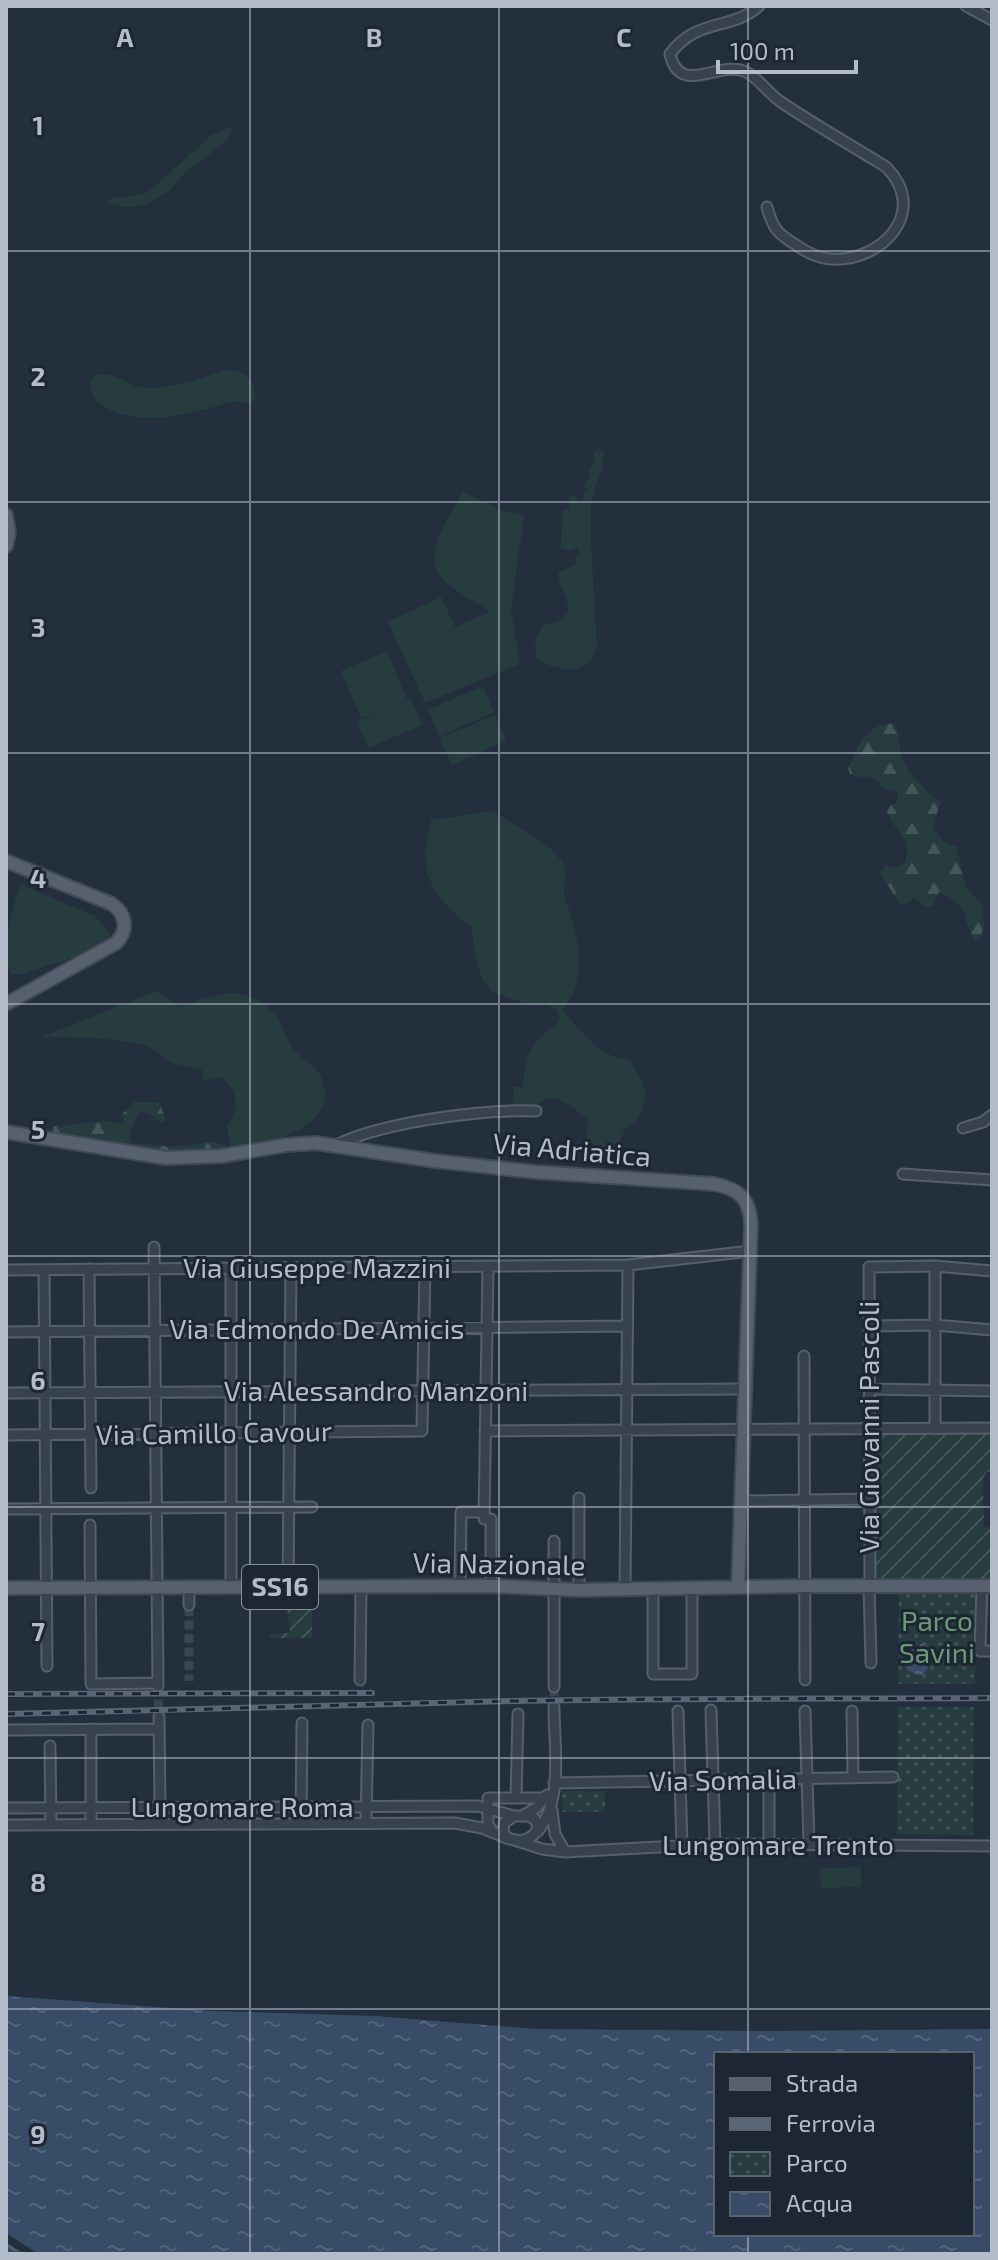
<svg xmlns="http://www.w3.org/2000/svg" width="998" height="2260" font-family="'Exo 2',sans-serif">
  <defs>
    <pattern id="forest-firs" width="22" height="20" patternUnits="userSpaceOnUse" patternTransform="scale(2)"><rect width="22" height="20" fill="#263c3f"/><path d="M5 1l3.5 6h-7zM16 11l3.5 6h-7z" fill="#435659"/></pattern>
    <pattern id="park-dots" width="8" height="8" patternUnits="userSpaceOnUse" patternTransform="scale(2)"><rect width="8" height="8" fill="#263c3f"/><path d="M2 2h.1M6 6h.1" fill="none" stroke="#435659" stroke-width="1.8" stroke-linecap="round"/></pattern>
    <pattern id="garden-furrows" width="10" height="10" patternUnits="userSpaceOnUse" patternTransform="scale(2)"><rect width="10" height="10" fill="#263c3f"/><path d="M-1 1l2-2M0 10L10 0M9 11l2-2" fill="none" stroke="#435659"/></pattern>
    <pattern id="water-ripples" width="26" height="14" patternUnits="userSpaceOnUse" patternTransform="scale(2)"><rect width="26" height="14" fill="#394c67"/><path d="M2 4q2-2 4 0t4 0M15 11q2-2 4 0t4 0" fill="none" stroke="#53647b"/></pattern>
  </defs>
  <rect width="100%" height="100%" fill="#242f3e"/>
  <path fill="#263c3f" d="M 232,126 L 228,140 L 184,173 L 170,190 L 145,205 L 124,207 L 106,202 L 109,199 L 147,193 L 213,134 Z
    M 226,370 C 246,370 254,379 256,398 L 251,403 C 230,400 229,403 210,408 C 175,417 136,426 103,406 C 95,401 83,384 96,376 C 106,369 126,383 136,386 C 164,392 201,379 226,370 Z
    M 598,449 L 604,453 C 604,472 592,488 591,508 C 590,554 595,600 597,647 C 588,677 561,672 538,660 C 532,646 536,635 545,624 L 557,622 L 569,612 C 568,597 558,584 558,573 L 577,564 L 575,557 L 579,553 L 577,547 L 571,551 L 561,548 L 562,512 L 569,509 L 569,499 L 574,495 L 580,503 L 583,502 L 583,494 L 589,489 L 582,487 L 589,477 L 589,469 L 594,464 L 594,453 Z
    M 463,492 L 498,509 L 524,516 L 511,609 L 520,664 L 425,703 L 388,622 L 441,597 L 455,627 L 490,612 C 475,600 451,591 439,574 C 424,552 452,511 463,492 Z
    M 387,651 L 407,699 L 411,698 L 422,725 L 368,748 L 357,721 L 381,711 L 361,718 L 341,671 Z
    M 483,686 L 494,712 L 439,737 L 428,710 Z
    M 495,715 L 506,741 L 451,765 L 440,738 Z
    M 492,811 C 510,822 552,844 562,862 C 568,874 563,886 564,898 C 565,903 570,910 571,915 C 580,946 585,982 563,1010 C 581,1032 600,1058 630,1060 L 642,1080 L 646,1093 L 639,1118 L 626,1128 L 615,1150 L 600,1148 L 586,1140 L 589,1120 C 570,1105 551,1086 532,1110 L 512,1107 L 514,1087 L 523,1087 C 525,1064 527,1048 545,1033 C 551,1028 556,1025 560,1020 L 558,1010 L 546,1004 L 537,1006 L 523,1003 L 492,992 L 483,981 L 476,960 L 471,926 C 452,914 428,889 426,865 C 424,851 429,834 431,820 Z
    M 21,885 L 95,916 L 111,935 L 90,952 L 24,974 L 11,974 C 0,943 10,914 21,885 Z
    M 156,991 L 180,1007 C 217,994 250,980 278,1019 C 285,1029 287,1043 295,1051 C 303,1060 316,1066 321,1077 C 343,1129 264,1145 230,1147 L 227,1127 L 236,1109 L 234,1091 L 221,1077 L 204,1081 L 202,1070 L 172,1063 L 147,1045 L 98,1038 L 42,1037 Z
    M 861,1867 L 861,1887 L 821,1888 L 820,1868 Z"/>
  <path fill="url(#forest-firs)" d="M 894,723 C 901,734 898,744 901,756 C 906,773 926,790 940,802 L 933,828 L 944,842 L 956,847 L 966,887 L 983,907 L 984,928 L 980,938 L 975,940 C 960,918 972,905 939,892 L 933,905 L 926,907 L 914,897 L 908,903 L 900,904 L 880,873 L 885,866 L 896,867 L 905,863 C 914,840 894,831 887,812 L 890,806 L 897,803 L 898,792 L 883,788 C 871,768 866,782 850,774 L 848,768 C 860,744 863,726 894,723 Z
    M 134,1102 L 159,1102 L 166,1120 L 160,1122 L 149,1113 L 139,1112 L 129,1134 L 132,1143 L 173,1147 L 215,1142 L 230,1147 L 230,1154 L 182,1157 L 52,1135 L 54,1126 L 107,1121 L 122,1124 L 125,1120 L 121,1115 Z"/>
  <path fill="url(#park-dots)" d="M 899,1590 L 976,1590 L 975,1684 L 898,1684 Z
    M 898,1707 L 974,1707 L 973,1835 L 897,1834 Z
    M 562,1791 L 605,1791 L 605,1812 L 562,1812 Z"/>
  <path fill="url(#garden-furrows)" d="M 871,1431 L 992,1431 L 992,1471 L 987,1472 L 983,1478 L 984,1526 L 992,1527 L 992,1579 L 875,1578 Z
    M 287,1607 L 312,1608 L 312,1638 L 270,1638 L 270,1634 L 290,1633 Z"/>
  <path fill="url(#water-ripples)" fill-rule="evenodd" d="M 921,1644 L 928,1646 L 925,1658 L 928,1668 L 924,1674 L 918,1675 L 907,1670 L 905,1662 L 914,1646 L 917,1648 Z
    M 6,1996 L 211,2011 L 375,2016 L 535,2029 L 771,2031 L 992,2029 L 992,2254 L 6,2254 ZM 716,2054 L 972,2054 L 972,2234 L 716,2234 Z"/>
  <path fill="#242f3e" d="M 6,2233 L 37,2253 L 43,2254 L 26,2254 L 16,2249 L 6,2242 Z"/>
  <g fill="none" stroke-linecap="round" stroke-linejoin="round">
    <path stroke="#3a4453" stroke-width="9" stroke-dasharray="9 4.5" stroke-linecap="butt" d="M 189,1607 L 189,1681
      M 158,1686 L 159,1717
      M 554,1687 L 554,1707"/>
    <g stroke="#565f6c" stroke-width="13">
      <path id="minor" d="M 759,6 C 732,31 697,17 670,54 C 680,99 722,57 748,73 C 760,80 769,94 781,102 C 815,125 851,145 886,167 C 930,211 882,263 830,259 C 817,258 806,252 796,245 C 777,233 773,229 767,207
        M 966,6 L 992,20
        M 963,1128 L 983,1122 L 992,1115
        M 336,1145 C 383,1122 483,1109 536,1111
        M 903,1174 L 992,1180
        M 154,1247 L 158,1686
        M 488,1266 L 484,1519 L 491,1519 L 491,1586
        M 935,1266 L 935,1429
        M 231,1268 L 231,1587
        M 89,1269 L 91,1488
        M 6,1270 L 628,1265 L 751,1251
        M 44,1270 L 47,1666
        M 869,1326 L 935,1325 L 992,1330
        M 6,1332 L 627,1326
        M 804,1356 L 805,1680
        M 869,1389 L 992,1391
        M 6,1393 L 747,1389
        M 485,1431 L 992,1428
        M 6,1435 L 422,1431 L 425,1267
        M 742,1501 L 870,1499
        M 6,1509 L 312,1507
        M 90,1525 L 91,1684 L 158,1683
        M 554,1541 L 554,1687
        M 460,1586 L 461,1512 L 484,1512
        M 869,1586 L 871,1663
        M 870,1586 L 869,1267 L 935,1266 L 992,1271
        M 982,1586 L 980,1651 L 992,1651
        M 288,1587 L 291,1268
        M 653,1589 L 653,1674 L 692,1674 L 692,1588
        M 579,1590 L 579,1498
        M 625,1590 L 628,1265
        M 189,1605 L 189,1587
        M 360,1680 L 361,1587
        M 711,1710 L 715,1844
        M 678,1711 L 682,1845
        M 805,1711 L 809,1844
        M 852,1711 L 853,1778
        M 159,1717 L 160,1806
        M 6,1730 L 159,1729
        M 50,1746 L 51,1824
        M 769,1779 L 769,1844
        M 554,1783 L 893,1777
        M 516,1797 L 518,1714
        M 6,1808 L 478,1806 L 514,1816
        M 552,1810 L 555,1834 L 565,1852
        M 514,1816 L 528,1816 L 535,1819 L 538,1827 C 534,1841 518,1843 506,1837 L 503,1832 L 504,1823 Z
        M 522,1816 L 536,1808 L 547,1795
        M 366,1822 L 368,1725
        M 301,1823 L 302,1723
        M 91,1824 L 91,1729
        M 6,1825 L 455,1823 L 482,1828 L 509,1839
        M 492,1831 L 488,1824 L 488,1798 L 546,1798
        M 537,1832 C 564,1800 554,1747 554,1707
        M 511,1839 L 542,1849 L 565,1852 L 715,1844 L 992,1846"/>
    </g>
    <g stroke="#414a57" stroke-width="16">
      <path id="major" d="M 6,515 L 9,533 L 6,546
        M 6,861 L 112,904 C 126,914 129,930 116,943 L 6,1004
        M 6,1132 L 166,1158 L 222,1156 L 286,1145 L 316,1143 L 435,1161 L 536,1172 L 714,1184 C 740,1189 750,1199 751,1225 L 738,1587
        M 6,1588 L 491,1586 L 579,1590 L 805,1586 L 992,1586"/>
    </g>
    <use href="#minor" stroke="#38414e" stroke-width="9"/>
    <use href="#major" stroke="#56606e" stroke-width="12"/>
    <g stroke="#5a6575" stroke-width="6">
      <path id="rail" d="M 6,1694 L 372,1693
        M 6,1714 C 175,1711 345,1704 514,1701 C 673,1698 833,1699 992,1698"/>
    </g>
    <use href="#rail" stroke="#1d2633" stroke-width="3" stroke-dasharray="9" stroke-linecap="butt"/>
  </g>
  <path fill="none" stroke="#b4bcc9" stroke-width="2" stroke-opacity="0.55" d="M 250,6 L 250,2254M 499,6 L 499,2254M 748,6 L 748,2054M 6,251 L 992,251M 6,502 L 992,502M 6,753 L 992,753M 6,1004 L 992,1004M 6,1256 L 992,1256M 6,1507 L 992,1507M 6,1758 L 992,1758M 6,2009 L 992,2009M 748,2234 L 748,2254"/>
  <g text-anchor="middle" stroke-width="6" stroke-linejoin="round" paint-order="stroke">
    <rect fill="#1d2633" stroke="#878f9c" stroke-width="2" x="242" y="1565" width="76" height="44" rx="6"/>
    <g font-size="26" font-weight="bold" fill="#b4bcc9">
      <text x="280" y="1596">SS16</text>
    </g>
    <g font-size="28" fill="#b4bcc9" stroke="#1d2633">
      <text transform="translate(572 1150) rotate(5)" y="10">Via Adriatica</text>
      <text x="317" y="1278">Via Giuseppe Mazzini</text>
      <text x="317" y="1339">Via Edmondo De Amicis</text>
      <text x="376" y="1401">Via Alessandro Manzoni</text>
      <text transform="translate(869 1427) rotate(-90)" y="10">Via Giovanni Pascoli</text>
      <text transform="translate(214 1433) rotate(-1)" y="10">Via Camillo Cavour</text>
      <text transform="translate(499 1564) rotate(1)" y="10">Via Nazionale</text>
      <text transform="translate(723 1780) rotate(-1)" y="10">Via Somalia</text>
      <text x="242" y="1817">Lungomare Roma</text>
      <text x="778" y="1855">Lungomare Trento</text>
    </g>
    <g font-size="28" fill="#6b9a76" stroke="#1d2633">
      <text x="937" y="1631">Parco<tspan x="937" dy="32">Savini</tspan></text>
    </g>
  </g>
  <g font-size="26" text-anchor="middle" font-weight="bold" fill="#b4bcc9" stroke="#1d2633" stroke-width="6" stroke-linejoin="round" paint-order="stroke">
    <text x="125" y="47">A</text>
    <text x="374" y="47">B</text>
    <text x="624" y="47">C</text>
    <text x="38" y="135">1</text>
    <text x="38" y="386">2</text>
    <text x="38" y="637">3</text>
    <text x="38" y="888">4</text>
    <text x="38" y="1139">5</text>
    <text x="38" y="1390">6</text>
    <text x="38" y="1641">7</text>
    <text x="38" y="1892">8</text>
    <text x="38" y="2144">9</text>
  </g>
  <rect width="998" height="2260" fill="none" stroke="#b4bcc9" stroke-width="16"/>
  <rect x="714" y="2052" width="260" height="184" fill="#1d2633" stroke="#59626f" stroke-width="2"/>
  <rect x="730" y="2078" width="40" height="12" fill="#56606e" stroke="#59626f" stroke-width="2"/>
  <text x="786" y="2092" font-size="24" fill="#b4bcc9">Strada</text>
  <rect x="730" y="2118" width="40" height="12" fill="#5a6575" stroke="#59626f" stroke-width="2"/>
  <text x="786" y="2132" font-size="24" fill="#b4bcc9">Ferrovia</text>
  <rect x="730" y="2152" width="40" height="24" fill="url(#park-dots)" stroke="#59626f" stroke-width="2"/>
  <text x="786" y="2172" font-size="24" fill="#b4bcc9">Parco</text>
  <rect x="730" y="2192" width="40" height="24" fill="url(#water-ripples)" stroke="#59626f" stroke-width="2"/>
  <text x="786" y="2212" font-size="24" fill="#b4bcc9">Acqua</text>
  <path d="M718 60v12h138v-12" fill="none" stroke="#b4bcc9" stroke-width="4"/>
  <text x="730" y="60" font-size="24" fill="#b4bcc9" stroke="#1d2633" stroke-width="6" paint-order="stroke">100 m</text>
</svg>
